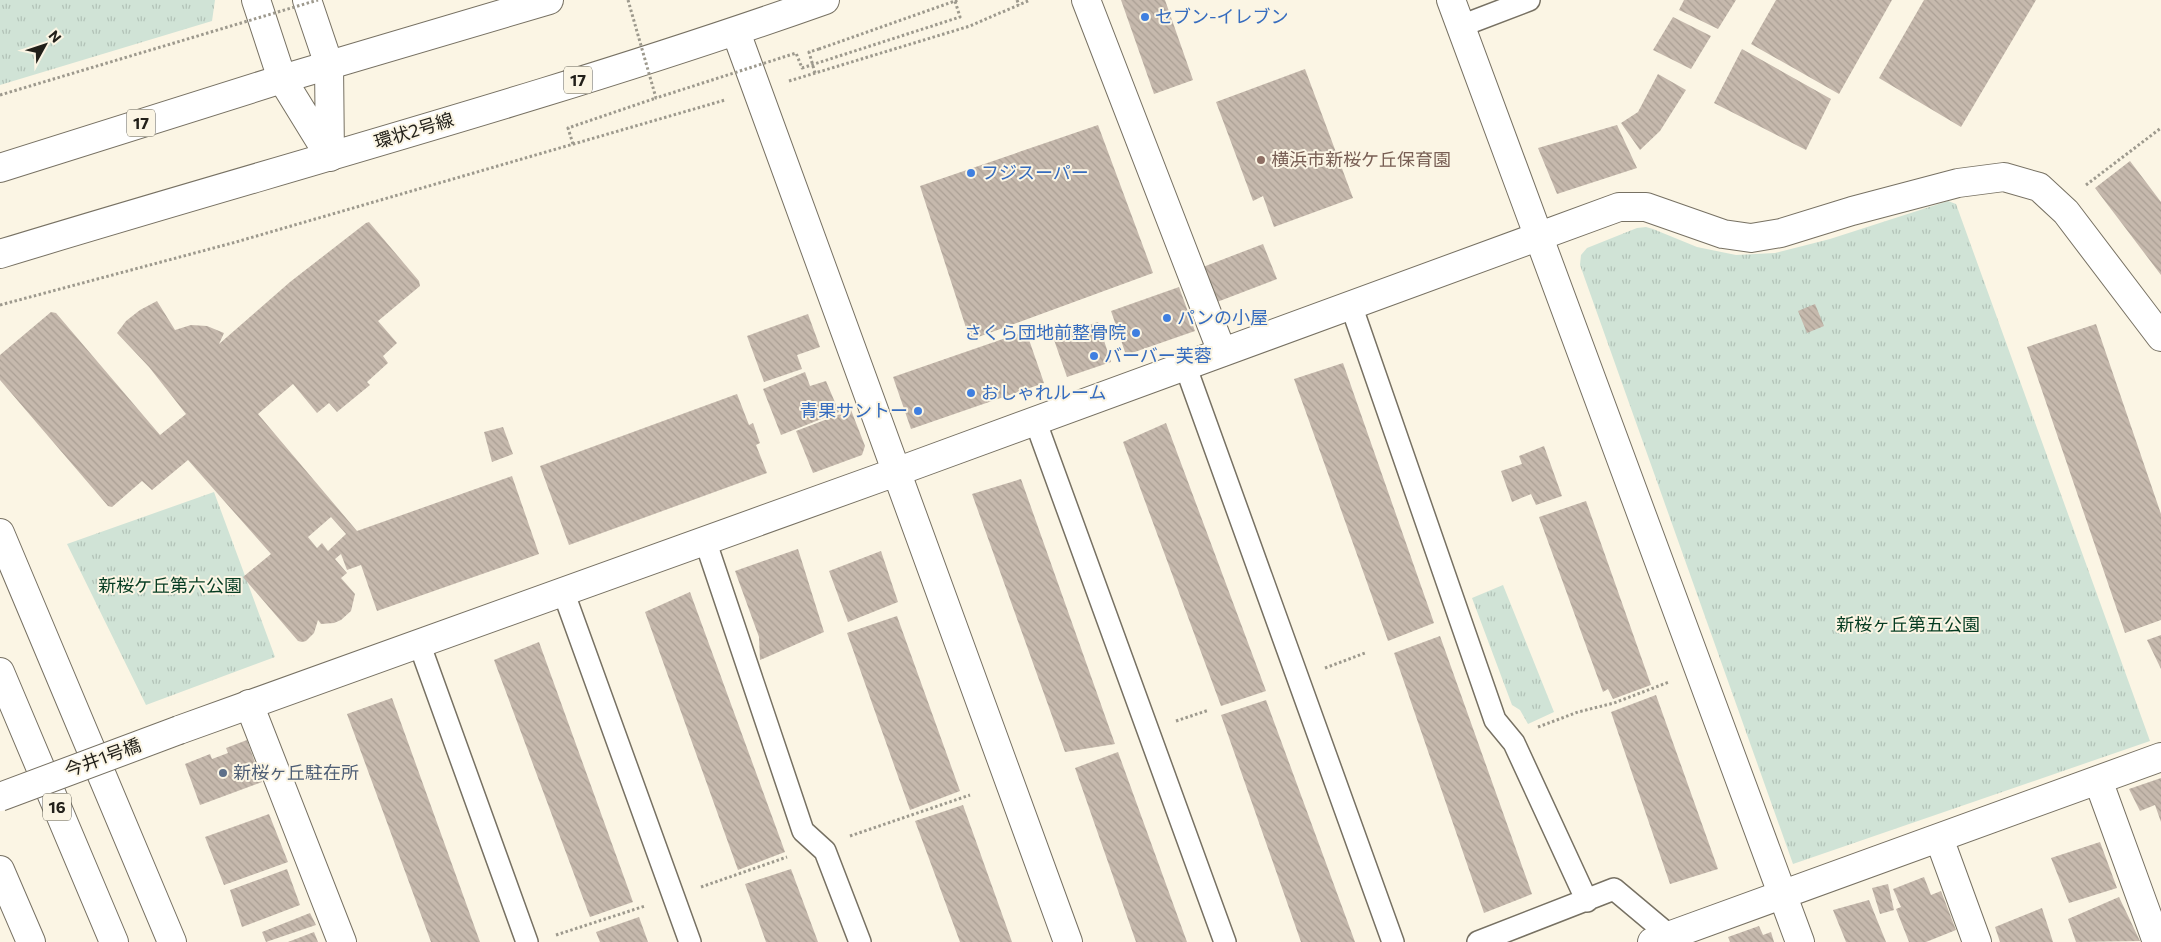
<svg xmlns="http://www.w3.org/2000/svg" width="2161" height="942" font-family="Commissioner,'Noto Sans JP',sans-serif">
  <defs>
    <pattern id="grass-tufts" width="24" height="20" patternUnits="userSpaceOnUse" patternTransform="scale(1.25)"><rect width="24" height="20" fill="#d0e3d6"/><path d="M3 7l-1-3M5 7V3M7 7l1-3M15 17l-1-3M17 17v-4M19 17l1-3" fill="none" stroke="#b2c2b7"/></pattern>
    <pattern id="building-back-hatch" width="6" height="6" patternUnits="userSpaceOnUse" patternTransform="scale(1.25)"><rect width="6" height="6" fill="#c6b9ad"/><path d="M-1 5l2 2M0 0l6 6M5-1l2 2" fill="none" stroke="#aa9f94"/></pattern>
  </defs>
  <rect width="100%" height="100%" fill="#fbf5e4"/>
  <path fill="url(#grass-tufts)" d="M 0,0 L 215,0 L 212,21 L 0,85 Z
    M 1948,201 L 1956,204 L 2150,741 L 1793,864 L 1580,265 L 1581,255 L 1587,248 L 1637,228 L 1646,227 L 1653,229 L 1697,247 L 1736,255 L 1775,253 L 1830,239 Z
    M 214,492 L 275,657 L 146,705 L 67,544 Z
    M 1503,585 L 1554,712 L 1528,724 L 1520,710 L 1512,705 L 1472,598 Z"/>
  <path fill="url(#building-back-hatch)" fill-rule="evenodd" d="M 1121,0 L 1165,0 L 1193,80 L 1154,94 Z
    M 1684,0 L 1736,0 L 1718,29 L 1679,10 Z
    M 1776,0 L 1892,0 L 1839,94 L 1751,44 Z
    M 1924,0 L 2036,0 L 1961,127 L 1879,78 Z
    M 1673,17 L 1711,36 L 1691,69 L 1653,50 Z
    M 1742,49 L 1831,99 L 1806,150 L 1714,103 Z
    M 1305,69 L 1353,198 L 1274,227 L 1263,196 L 1253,201 L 1216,102 Z
    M 1658,74 L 1686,90 L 1660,131 L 1640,150 L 1621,123 L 1638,112 Z
    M 1098,125 L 1153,273 L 970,340 L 920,186 Z
    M 1617,125 L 1637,168 L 1557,194 L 1538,148 Z
    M 2130,161 L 2161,202 L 2161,275 L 2095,188 Z
    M 369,222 L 419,281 L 420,286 L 378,321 L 397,343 L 383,356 L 388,363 L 367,382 L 370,385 L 337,412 L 329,403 L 317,413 L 293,384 L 258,414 L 357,531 L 512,476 L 539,554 L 377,611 L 361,565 L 347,570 L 341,554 L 335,559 L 347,573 L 341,578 L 355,594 L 351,611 L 341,620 L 334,623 L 321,624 L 318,620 L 314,633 L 306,641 L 302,642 L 298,641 L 243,577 L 271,554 L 188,460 L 152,490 L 142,481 L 112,507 L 108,506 L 0,380 L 0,355 L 51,312 L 56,313 L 160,435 L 186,414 L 149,367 L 117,333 L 126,321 L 140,310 L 157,301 L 175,330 L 191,325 L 207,326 L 224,333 L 219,344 L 290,282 L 366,223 ZM 331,517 L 346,534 L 328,551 L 322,543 L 317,548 L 308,537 Z
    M 1263,244 L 1277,279 L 1217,302 L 1203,267 Z
    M 1179,287 L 1195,331 L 1126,355 L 1111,311 Z
    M 1815,304 L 1824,326 L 1807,333 L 1798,311 Z
    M 808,314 L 820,347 L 797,355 L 802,369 L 764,382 L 747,336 Z
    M 1098,322 L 1111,362 L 1067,377 L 1053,337 Z
    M 2096,324 L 2161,514 L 2161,620 L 2125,633 L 2027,347 Z
    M 1026,331 L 1044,383 L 911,429 L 893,377 Z
    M 1343,363 L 1434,623 L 1388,641 L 1294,379 Z
    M 805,372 L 810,386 L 826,381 L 839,412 L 781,435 L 763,389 Z
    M 737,394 L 749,425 L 753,423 L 760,443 L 756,445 L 767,473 L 569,545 L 540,466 Z
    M 851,410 L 865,446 L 862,455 L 813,473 L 796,431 Z
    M 1166,423 L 1266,691 L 1221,706 L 1123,442 Z
    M 503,427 L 513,454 L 492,462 L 484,432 Z
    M 1544,446 L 1562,496 L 1536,505 L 1531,494 L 1512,502 L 1501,471 L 1522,464 L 1519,456 Z
    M 1021,479 L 1115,744 L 1065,752 L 972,494 Z
    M 1586,501 L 1651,685 L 1613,699 L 1608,689 L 1603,692 L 1539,517 Z
    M 798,549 L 824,632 L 760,660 L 759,637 L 735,571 Z
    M 881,551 L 898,602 L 848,622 L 829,571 Z
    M 690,592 L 785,852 L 738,870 L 645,612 Z
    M 897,616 L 960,791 L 910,810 L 847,633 Z
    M 2161,635 L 2161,669 L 2147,640 Z
    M 1440,636 L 1532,894 L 1484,913 L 1394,653 Z
    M 539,642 L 633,902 L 590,917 L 494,660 Z
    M 1656,695 L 1718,869 L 1670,884 L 1611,712 Z
    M 392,698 L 480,942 L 431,942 L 347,714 Z
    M 1266,700 L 1355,942 L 1301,942 L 1221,715 Z
    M 247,740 L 262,782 L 200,805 L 185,764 L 210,754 L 212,759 L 228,753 L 226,748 Z
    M 1118,752 L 1187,942 L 1136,942 L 1075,768 Z
    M 2161,778 L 2161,822 L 2155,805 L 2140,811 L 2129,789 Z
    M 963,805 L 1012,942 L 960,942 L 915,821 Z
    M 269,814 L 288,862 L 224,885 L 205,837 Z
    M 2100,842 L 2117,888 L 2069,903 L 2051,858 Z
    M 287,869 L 300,905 L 242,927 L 230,890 Z
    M 791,869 L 818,942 L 766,942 L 745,884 Z
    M 1924,877 L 1931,895 L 1941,891 L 1956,930 L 1926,942 L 1909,942 L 1896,909 L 1901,907 L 1893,889 Z
    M 1888,884 L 1894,910 L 1880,914 L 1872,888 Z
    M 2119,897 L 2140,941 L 2076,942 L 2068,919 Z
    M 1869,900 L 1886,942 L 1846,942 L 1833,910 Z
    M 2042,908 L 2053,942 L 2000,942 L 1995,927 Z
    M 310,913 L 316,925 L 266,942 L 262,932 Z
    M 639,917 L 648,942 L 600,942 L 596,932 Z
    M 1759,926 L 1763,935 L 1771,932 L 1774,942 L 1730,942 L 1728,937 Z
    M 314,932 L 318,942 L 288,942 Z"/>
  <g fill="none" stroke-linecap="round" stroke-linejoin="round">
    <g stroke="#777163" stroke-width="24">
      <path id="service" d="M 1461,26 L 1529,0
        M 1351,305 L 1495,720 L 1514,743 L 1587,901
        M 1185,365 L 1393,942
        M 1035,420 L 1225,942
        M 705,540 L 803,831 L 825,851 L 860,942
        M 563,591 L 690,942
        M 419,643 L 527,942
        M 1478,942 L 1614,889 L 1670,936"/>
    </g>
    <g stroke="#777163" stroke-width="30">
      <path id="minor" d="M 1086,0 L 1222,352
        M 1451,0 L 1800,942
        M 249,704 L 342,942
        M 2098,780 L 2157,942
        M 1939,838 L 1977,942
        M 1652,942 L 2161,757"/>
    </g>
    <g stroke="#777163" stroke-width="30">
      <path id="tertiary" d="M 736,32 L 1068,942
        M 179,730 L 896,472 L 1619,207 L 1646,207 L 1723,234 L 1751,238 L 1781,233 L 1852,211 L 1958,183 L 2004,177 L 2039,187 L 2066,212 L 2161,337"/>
    </g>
    <g stroke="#777163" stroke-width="30">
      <path id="primary" d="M 0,168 L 282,79 L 549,0
        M 0,254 C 275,170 554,96 825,0"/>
    </g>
    <g stroke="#777163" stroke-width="30">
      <path id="motorway" d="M 256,0 L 282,79 L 330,157
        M 307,0 L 329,65 L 330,157
        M 0,533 L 172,942
        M 0,672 L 114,942
        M 0,870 L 31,942"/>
    </g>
    <path stroke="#9d998d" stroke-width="3" stroke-dasharray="2.5 2.5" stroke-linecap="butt" d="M 1017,0 L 1019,5
      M 955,1 L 958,0
      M 815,73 L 809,52 L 819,49
      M 789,81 L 970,26 L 1030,0
      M 573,144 L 568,128 L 656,98
      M 2086,185 L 2161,128
      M 0,305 L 236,242 L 725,100
      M 1325,668 L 1365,653
      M 1176,721 L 1209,710
      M 1538,727 L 1578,712 L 1614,703 L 1669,682
      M 850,836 L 970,795
      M 701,887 L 787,857
      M 556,935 L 645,906"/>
    <use href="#service" stroke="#fff" stroke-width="21"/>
    <use href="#minor" stroke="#fff" stroke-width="28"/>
    <use href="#tertiary" stroke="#fff" stroke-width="28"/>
    <use href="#primary" stroke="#fff" stroke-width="28"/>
    <use href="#motorway" stroke="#fff" stroke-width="28"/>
    <g stroke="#777163" stroke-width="30" stroke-linecap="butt">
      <path id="tertiary-bridge" d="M 0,797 L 179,730"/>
    </g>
    <path stroke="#9d998d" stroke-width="3" stroke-dasharray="2.5 2.5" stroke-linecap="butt" d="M 628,0 L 656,98 L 796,53 L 802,68 L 960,17 L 955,1 L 819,49
      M 0,95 L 318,0"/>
    <use href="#tertiary-bridge" stroke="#fff" stroke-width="28"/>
  </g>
  <g fill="#3f7fe0" stroke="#fbf5e4" stroke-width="2">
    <circle cx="1145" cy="17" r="5"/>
    <circle cx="971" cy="173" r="5"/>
    <circle cx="1167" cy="318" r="5"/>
    <circle cx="1136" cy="333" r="5"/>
    <circle cx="1094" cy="356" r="5"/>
    <circle cx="971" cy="393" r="5"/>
    <circle cx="918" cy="411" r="5"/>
  </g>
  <circle fill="#8d6e63" stroke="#fbf5e4" stroke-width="2" cx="1261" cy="160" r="5"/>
  <circle fill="#5c6f8a" stroke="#fbf5e4" stroke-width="2" cx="223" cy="773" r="5"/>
  <g text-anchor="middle" stroke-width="4" stroke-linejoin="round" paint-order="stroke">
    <g fill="#fbf5e4" stroke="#636057" stroke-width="1">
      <rect x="564" y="66.5" width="28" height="27" rx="4"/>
      <rect x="127" y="109.5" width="28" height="27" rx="4"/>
      <rect x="43" y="793.5" width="28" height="27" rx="4"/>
    </g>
    <g font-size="16" font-weight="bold" fill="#22201a">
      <text x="578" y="86">17</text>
      <text x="141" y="129">17</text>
      <text x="57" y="813">16</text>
    </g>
    <g font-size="18" fill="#366cbe" stroke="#fbf5e4" text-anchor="start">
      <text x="1155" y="23">セブン-イレブン</text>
      <text x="981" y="179">フジスーパー</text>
      <text x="1177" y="324">パンの小屋</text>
      <text x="1126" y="339" text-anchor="end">さくら団地前整骨院</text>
      <text x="1104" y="362">バーバー芙蓉</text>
      <text x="981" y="399">おしゃれルーム</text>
      <text x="908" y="417" text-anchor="end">青果サントー</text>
    </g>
    <g font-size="18" fill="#22201a" stroke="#fbf5e4">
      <text transform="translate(414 131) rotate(-17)" y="6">環状2号線</text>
      <text transform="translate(103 758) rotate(-20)" y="6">今井1号橋</text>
    </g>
    <g font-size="18" fill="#785e54" stroke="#fbf5e4" text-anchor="start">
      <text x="1271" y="166">横浜市新桜ケ丘保育園</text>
    </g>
    <g font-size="18" fill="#043b21" stroke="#fbf5e4">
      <text x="170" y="592">新桜ケ丘第六公園</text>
      <text x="1908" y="631">新桜ヶ丘第五公園</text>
    </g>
    <g font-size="18" fill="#4e5e75" stroke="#fbf5e4" text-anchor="start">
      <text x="233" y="779">新桜ヶ丘駐在所</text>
    </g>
  </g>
  <g transform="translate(45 45) rotate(50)" stroke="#fbf5e4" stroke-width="4" paint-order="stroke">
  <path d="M0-4L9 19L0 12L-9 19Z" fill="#22201a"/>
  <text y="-8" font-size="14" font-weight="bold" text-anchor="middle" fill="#22201a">N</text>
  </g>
</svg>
